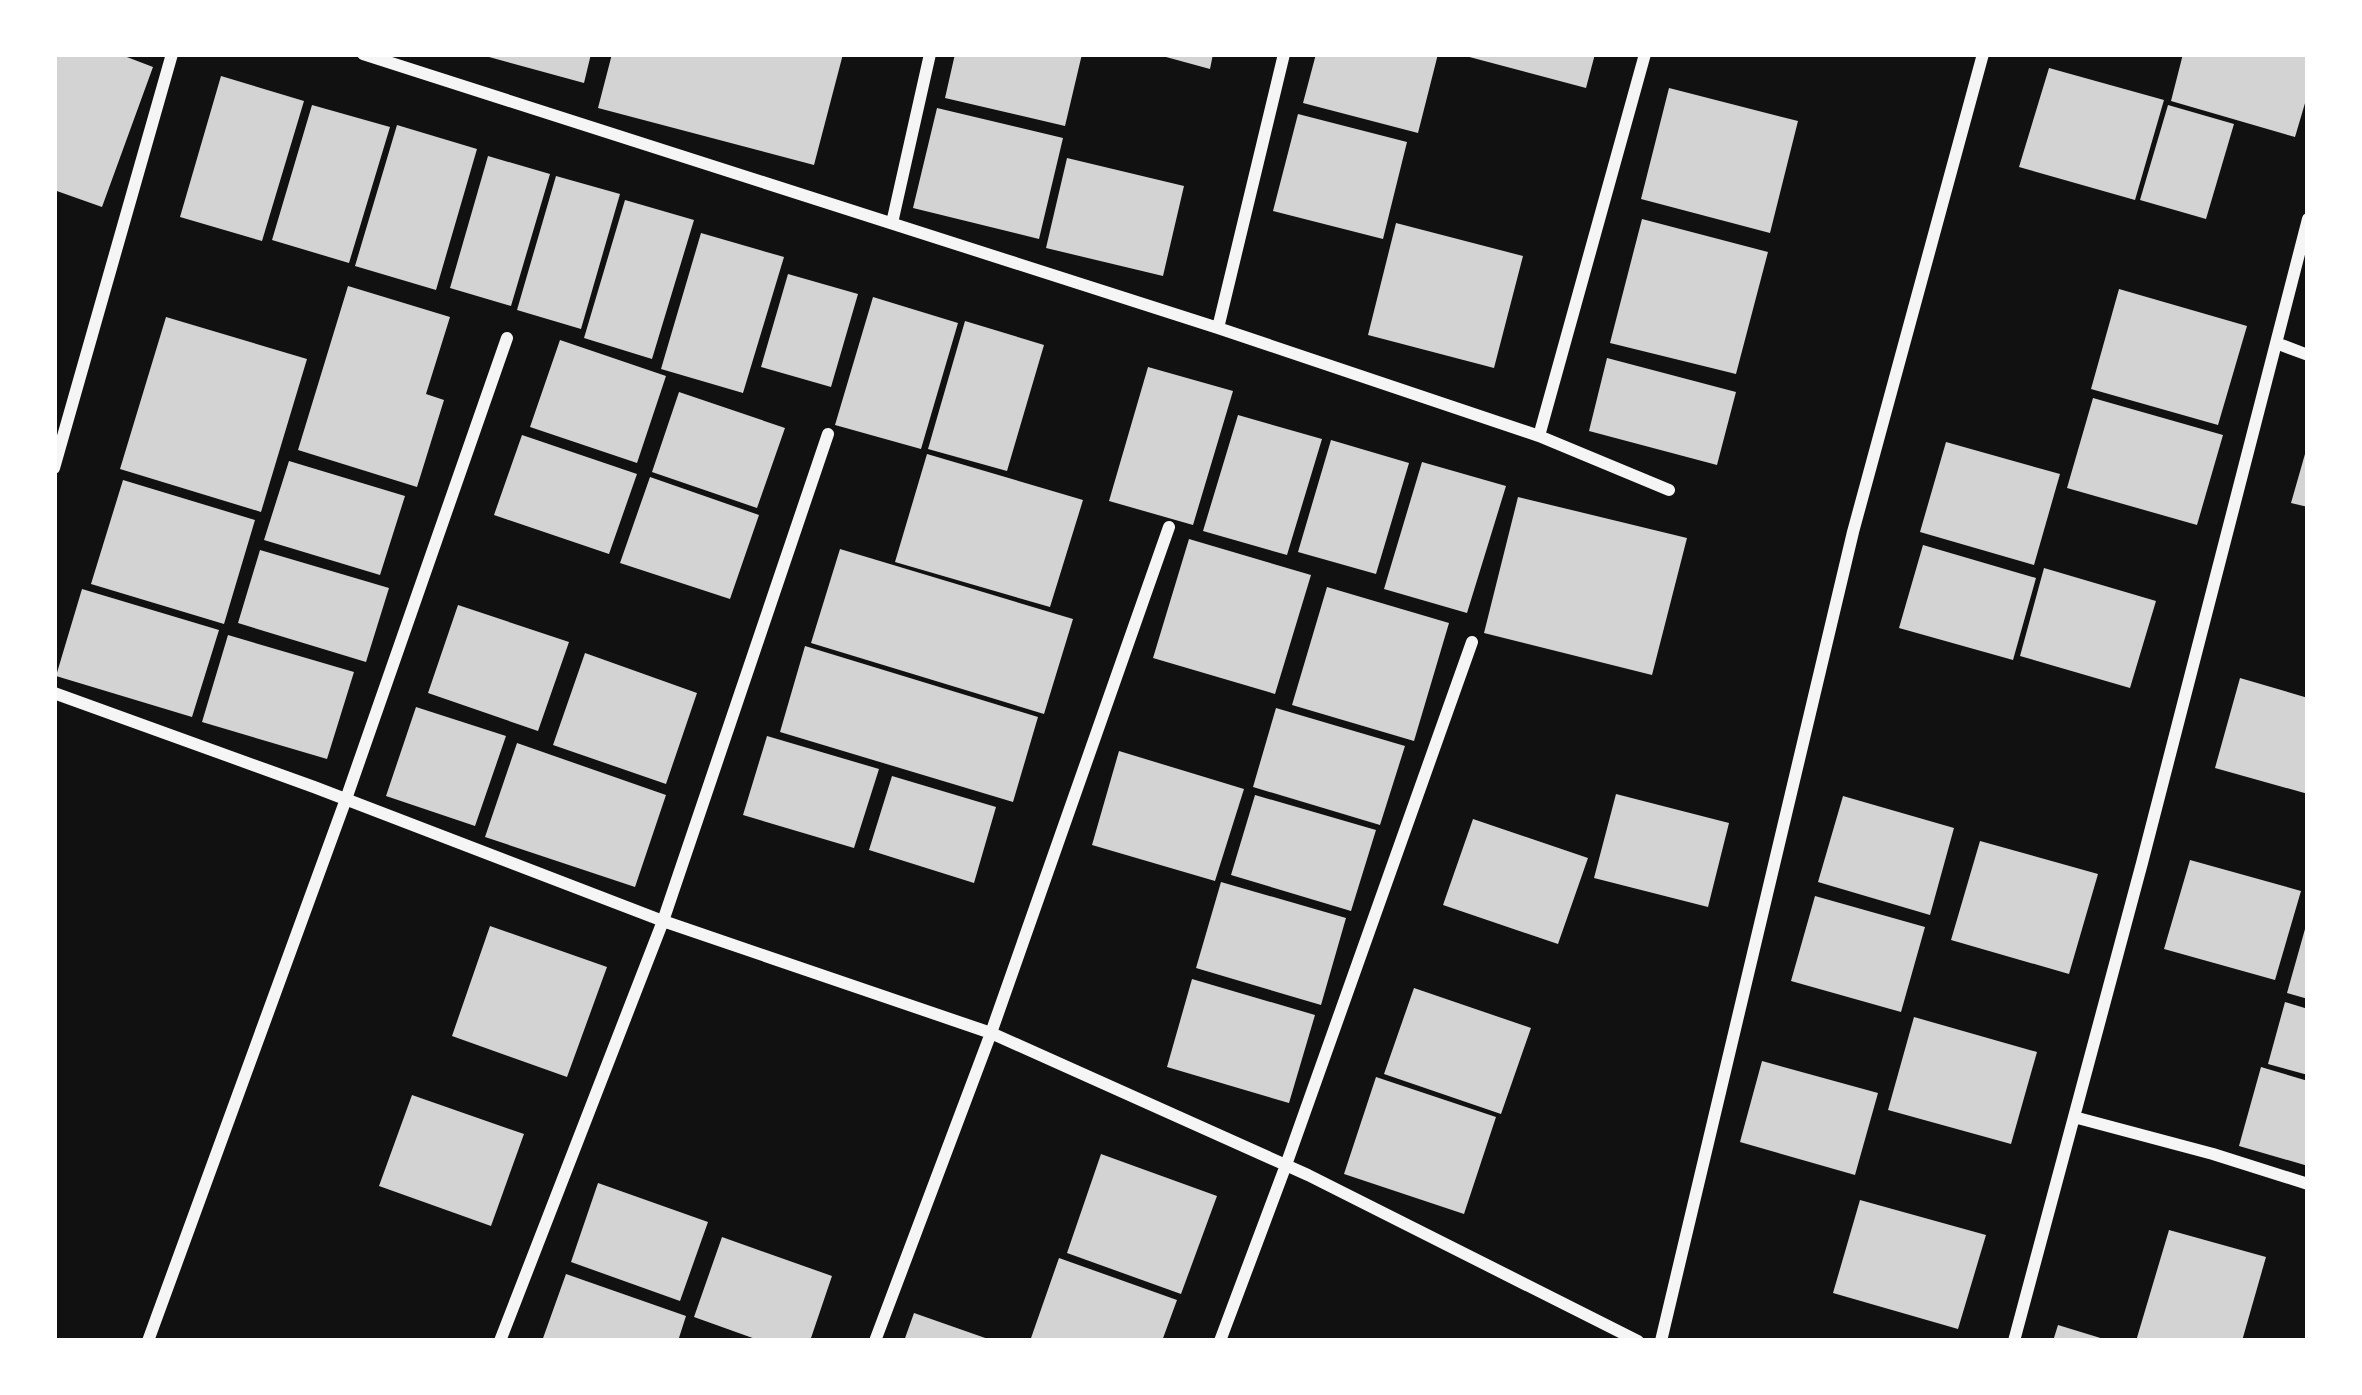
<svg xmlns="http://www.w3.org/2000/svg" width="2362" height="1395" font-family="'Nunito Sans',sans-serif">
  <rect width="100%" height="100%" fill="#111"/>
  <path fill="#d3d3d3" d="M 54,54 L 119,54 L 153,67 L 102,207 L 54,190 Z
    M 478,54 L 591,54 L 584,83 Z
    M 612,54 L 843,54 L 814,165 L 598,108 Z
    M 955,54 L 1082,54 L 1065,126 L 945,98 Z
    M 1155,54 L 1213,54 L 1210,69 Z
    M 1316,54 L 1438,54 L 1418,133 L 1303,103 Z
    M 1458,54 L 1595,54 L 1586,88 Z
    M 2183,54 L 2308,54 L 2308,93 L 2295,137 L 2171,101 Z
    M 2049,68 L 2164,100 L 2135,200 L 2019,167 Z
    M 221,76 L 304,101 L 262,241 L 180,217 Z
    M 1669,88 L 1798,121 L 1770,233 L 1641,199 Z
    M 312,105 L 390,127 L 349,263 L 272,240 Z
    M 2168,105 L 2234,124 L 2206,219 L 2140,200 Z
    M 937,108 L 1063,138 L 1039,239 L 913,208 Z
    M 1298,114 L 1407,142 L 1383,239 L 1273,211 Z
    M 397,125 L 477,149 L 436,290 L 355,266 Z
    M 488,156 L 550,174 L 511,306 L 450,288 Z
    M 1067,158 L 1184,186 L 1163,276 L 1046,248 Z
    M 556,176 L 620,194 L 581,329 L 517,310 Z
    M 625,200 L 694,220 L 652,359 L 584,338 Z
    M 1642,219 L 1768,252 L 1736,374 L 1610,343 Z
    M 1396,223 L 1523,256 L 1494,368 L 1368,335 Z
    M 701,233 L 784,257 L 743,393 L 661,369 Z
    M 788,274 L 858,294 L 831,387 L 761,367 Z
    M 348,286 L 450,317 L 426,394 L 444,400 L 417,487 L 298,450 Z
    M 2119,289 L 2247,326 L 2218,425 L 2091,389 Z
    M 873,297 L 958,323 L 921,449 L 835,425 Z
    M 166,317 L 307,359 L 261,512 L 120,469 Z
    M 965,321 L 1044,345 L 1007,471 L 928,449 Z
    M 560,340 L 666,376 L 637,463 L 530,427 Z
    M 1607,358 L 1736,392 L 1717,465 L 1589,431 Z
    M 1148,367 L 1233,391 L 1193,525 L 1109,501 Z
    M 679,392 L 785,428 L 757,508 L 652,472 Z
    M 2093,398 L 2223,435 L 2197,525 L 2067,488 Z
    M 1238,415 L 1322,439 L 1287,555 L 1203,531 Z
    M 522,435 L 637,474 L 609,554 L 494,515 Z
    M 1331,440 L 1409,463 L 1376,574 L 1298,552 Z
    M 1946,442 L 2060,474 L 2034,565 L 1920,532 Z
    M 2307,447 L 2308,447 L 2308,507 L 2291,503 Z
    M 927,454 L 1083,500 L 1050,607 L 895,562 Z
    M 289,461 L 405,496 L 380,575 L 264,540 Z
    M 1422,462 L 1506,486 L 1467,613 L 1384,589 Z
    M 650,477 L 759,515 L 730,599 L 620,563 Z
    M 123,480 L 255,520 L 224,624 L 91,584 Z
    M 1518,497 L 1687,538 L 1652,675 L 1484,633 Z
    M 1189,539 L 1311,575 L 1275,694 L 1153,658 Z
    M 1923,545 L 2036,578 L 2013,660 L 1899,628 Z
    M 840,549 L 1073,619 L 1044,714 L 811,643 Z
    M 260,550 L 389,588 L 366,662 L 238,623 Z
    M 2044,568 L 2156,601 L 2130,688 L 2020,656 Z
    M 1327,587 L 1449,623 L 1414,741 L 1292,705 Z
    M 82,589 L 219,630 L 192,717 L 56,676 Z
    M 458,605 L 569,642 L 538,731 L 428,693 Z
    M 228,635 L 354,672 L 327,759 L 202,722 Z
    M 805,646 L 1038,717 L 1013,802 L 780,732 Z
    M 585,653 L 697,693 L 666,784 L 553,745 Z
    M 2240,678 L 2308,698 L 2308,794 L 2215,768 Z
    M 416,707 L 506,736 L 475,826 L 386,796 Z
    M 1276,708 L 1405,746 L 1380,825 L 1253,787 Z
    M 767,736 L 879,769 L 854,848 L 743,815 Z
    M 517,743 L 666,795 L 635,887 L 485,837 Z
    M 1119,751 L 1244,789 L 1215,881 L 1092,845 Z
    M 892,776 L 996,807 L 974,883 L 869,850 Z
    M 1616,794 L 1729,823 L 1708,907 L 1594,878 Z
    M 1255,795 L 1376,830 L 1351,911 L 1231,875 Z
    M 1843,796 L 1954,828 L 1930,915 L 1818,882 Z
    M 1473,819 L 1588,858 L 1558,944 L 1443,905 Z
    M 1980,841 L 2098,874 L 2069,974 L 1951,940 Z
    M 2190,860 L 2301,891 L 2275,980 L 2164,949 Z
    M 1221,882 L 1346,918 L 1321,1005 L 1196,968 Z
    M 1815,896 L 1925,927 L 1901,1012 L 1791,981 Z
    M 2307,922 L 2308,923 L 2308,999 L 2287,993 Z
    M 490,926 L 607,967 L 567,1077 L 452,1036 Z
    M 1192,979 L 1315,1015 L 1289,1103 L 1167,1067 Z
    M 1414,988 L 1531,1028 L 1501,1114 L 1384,1074 Z
    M 2285,1002 L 2308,1009 L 2308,1075 L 2268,1064 Z
    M 1914,1017 L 2037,1052 L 2011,1144 L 1888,1110 Z
    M 1762,1061 L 1878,1093 L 1855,1175 L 1740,1142 Z
    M 2261,1067 L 2308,1081 L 2308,1166 L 2239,1146 Z
    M 1376,1077 L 1496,1117 L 1464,1214 L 1344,1174 Z
    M 412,1095 L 524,1134 L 491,1226 L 379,1186 Z
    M 1101,1154 L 1217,1196 L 1181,1294 L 1067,1253 Z
    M 598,1183 L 708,1222 L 680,1301 L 571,1262 Z
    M 1860,1200 L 1986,1235 L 1958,1329 L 1833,1293 Z
    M 2169,1230 L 2266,1257 L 2242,1341 L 2136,1341 Z
    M 722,1237 L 832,1276 L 810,1341 L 761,1341 L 694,1317 Z
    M 1059,1258 L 1177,1300 L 1162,1341 L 1030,1341 Z
    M 566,1274 L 686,1316 L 678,1341 L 542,1341 Z
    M 914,1313 L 991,1340 L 991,1341 L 904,1341 Z
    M 2058,1325 L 2107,1340 L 2107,1341 L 2053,1341 Z"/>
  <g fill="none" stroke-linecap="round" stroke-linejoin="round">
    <path stroke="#f5f5f5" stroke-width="12" d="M 363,54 L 1218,328 L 1539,436 L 1669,490
      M 892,223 L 930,54
      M 1218,328 L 1284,54
      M 2276,343 L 2308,355
      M 1539,436 L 1645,54
      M 54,468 L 172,54
      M 54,693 L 314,787 L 663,921 L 991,1033 L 1308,1175 L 1638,1341
      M 2074,1117 L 2213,1154 L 2308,1184
      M 148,1341 L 346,799 L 507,338
      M 500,1341 L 663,921 L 828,434
      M 875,1341 L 991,1033 L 1169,527
      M 1220,1341 L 1286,1165 L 1472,642
      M 1661,1341 L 1853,532 L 1983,54
      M 2014,1341 L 2142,863 L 2308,219"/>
  </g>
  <rect width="2362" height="1395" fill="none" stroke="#ffffff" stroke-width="114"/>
</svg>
